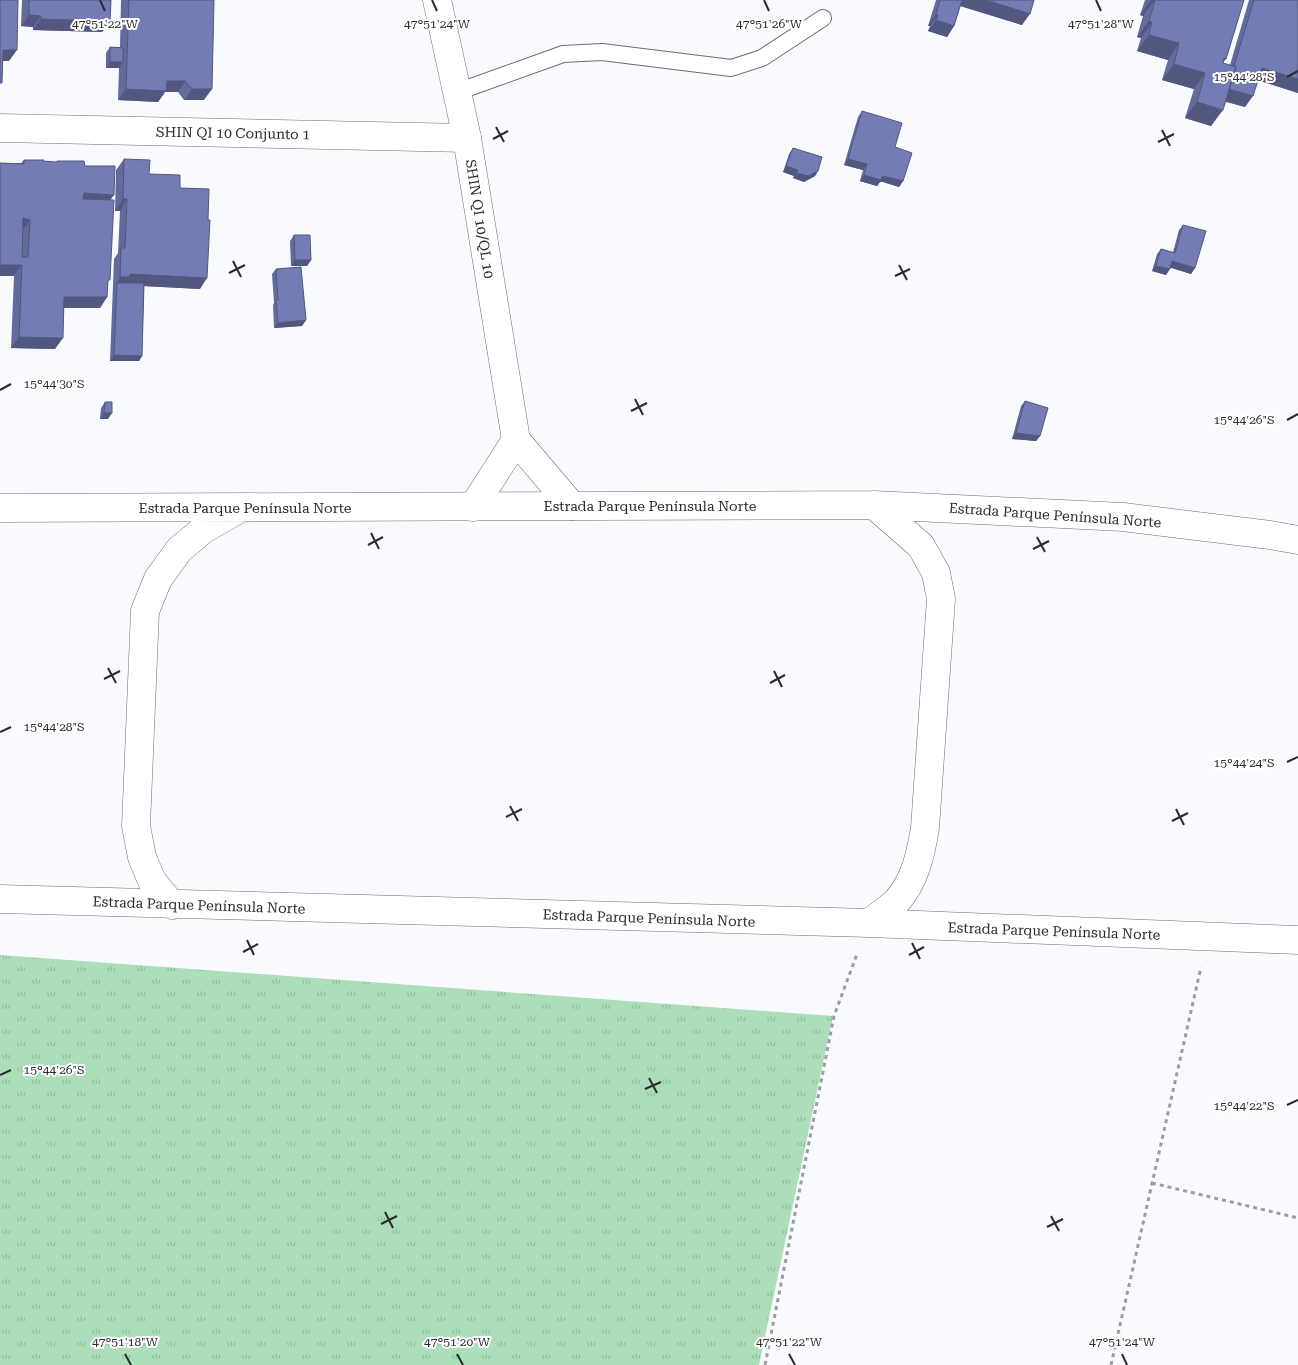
<svg xmlns="http://www.w3.org/2000/svg" width="1298" height="1365" font-family="'Roboto Serif',serif">
  <defs>
    <pattern id="grass-tufts" width="24" height="20" patternUnits="userSpaceOnUse" patternTransform="scale(1.25)"><rect width="24" height="20" fill="#abdeb9"/><path d="M3 7l-1-3M5 7V3M7 7l1-3M15 17l-1-3M17 17v-4M19 17l1-3" fill="none" stroke="#93bf9f"/></pattern>
  </defs>
  <rect width="100%" height="100%" fill="#f9fafe"/>
  <path fill="url(#grass-tufts)" d="M 0,955 L 833,1016 L 759,1365 L 0,1365 Z"/>
  <g fill="none" stroke-linecap="round" stroke-linejoin="round">
    <g stroke="#6b6c76" stroke-width="18">
      <path id="service" d="M 457,92 L 563,54 L 602,52 L 731,68 L 762,58 L 823,18"/>
    </g>
    <g stroke="#6b6c76" stroke-width="29">
      <path id="minor" d="M 0,128 L 467,138"/>
    </g>
    <g stroke="#6b6c76" stroke-width="29">
      <path id="tertiary" d="M 437,0 L 467,138 L 516,440 L 572,506
        M 473,507 L 516,440"/>
    </g>
    <g stroke="#6b6c76" stroke-width="29">
      <path id="secondary" d="M 0,508 L 874,505 L 1123,517 L 1270,535 L 1298,540
        M 0,899 L 869,923 L 1298,940
        M 172,905 L 152,881 L 142,857 L 136,826 L 145,611 L 158,579 L 179,550 L 204,529 L 239,509
        M 869,923 C 878,916 889,909 897,901 C 915,881 921,853 925,828 L 941,599 L 936,573 L 921,546 L 874,505"/>
    </g>
    <path stroke="#9c9da1" stroke-width="3" stroke-dasharray="4 4" stroke-linecap="butt" d="M 1152,1183 L 1298,1218
      M 765,1365 L 834,1016 L 857,954
      M 1111,1365 L 1201,967"/>
    <use href="#service" stroke="#fff" stroke-width="16"/>
    <use href="#minor" stroke="#fff" stroke-width="28"/>
    <use href="#tertiary" stroke="#fff" stroke-width="28"/>
    <use href="#secondary" stroke="#fff" stroke-width="28"/>
  </g>
  <path fill="#646b9c" d="M 22,0 L 111,0 L 110,21 L 102,32 L 33,30 L 33,27 L 21,26 Z
    M 121,0 L 214,0 L 204,100 L 184,100 L 178,92 L 165,92 L 158,102 L 118,100 L 119,68 L 106,68 L 106,53 L 110,47 L 120,47 Z
    M 936,0 L 1034,0 L 1022,25 L 960,6 L 954,26 L 947,37 L 928,31 L 930,26 L 928,26 Z
    M 1145,0 L 1244,0 L 1226,59 L 1223,63 L 1230,65 L 1249,0 L 1298,0 L 1298,93 L 1258,80 L 1245,107 L 1225,101 L 1211,126 L 1185,118 L 1194,89 L 1162,80 L 1168,60 L 1137,51 L 1141,38 L 1137,37 L 1143,16 L 1140,15 Z
    M 862,111 L 895,147 L 903,181 L 899,187 L 883,182 L 880,182 L 877,186 L 860,181 L 863,170 L 844,165 L 858,117 Z
    M 793,148 L 818,171 L 815,176 L 804,182 L 793,178 L 794,176 L 783,172 L 789,154 Z
    M 124,159 L 149,174 L 180,188 L 200,289 L 144,286 L 142,356 L 139,361 L 110,361 L 114,259 L 118,253 L 120,211 L 115,211 L 116,170 Z
    M 24,160 L 56,162 L 57,161 L 85,166 L 111,200 L 107,297 L 100,308 L 64,308 L 55,349 L 11,348 L 14,276 L 0,276 L 0,163 L 21,163 Z
    M 1183,225 L 1195,268 L 1191,274 L 1170,267 L 1166,275 L 1152,271 L 1157,254 L 1161,249 L 1173,252 L 1179,230 Z
    M 294,235 L 311,260 L 307,266 L 291,266 L 290,241 Z
    M 276,269 L 306,320 L 302,326 L 274,328 L 273,305 L 274,303 L 272,274 Z
    M 1025,401 L 1040,436 L 1036,441 L 1012,439 L 1021,406 Z
    M 105,402 L 108,419 L 100,419 L 101,408 Z"/>
  <path fill="#51577f" d="M 957,0 L 986,0 L 1030,14 L 1022,25 L 954,4 Z
    M 1151,0 L 1155,0 L 1143,16 L 1140,15 Z
    M 936,14 L 938,15 L 930,26 L 928,26 Z
    M 29,15 L 41,16 L 33,27 L 21,26 Z
    M 41,19 L 110,21 L 102,32 L 33,30 Z
    M 936,20 L 954,26 L 947,37 L 928,31 Z
    M 1149,21 L 1152,22 L 1141,38 L 1137,37 Z
    M 1149,35 L 1179,43 L 1168,60 L 1137,51 Z
    M 3,50 L 17,50 L 9,61 L 0,61 Z
    M 110,62 L 123,62 L 119,68 L 106,68 Z
    M 1174,64 L 1205,73 L 1194,89 L 1162,80 Z
    M 1262,68 L 1298,79 L 1298,93 L 1254,79 Z
    M 167,81 L 185,81 L 178,92 L 165,92 L 158,102 L 118,100 L 126,89 Z
    M 192,89 L 212,89 L 204,100 L 184,100 Z
    M 1227,89 L 1253,96 L 1245,107 L 1219,100 Z
    M 1197,102 L 1223,110 L 1211,126 L 1185,118 Z
    M 848,159 L 867,164 L 863,170 L 844,165 Z
    M 786,166 L 798,170 L 794,176 L 783,172 Z
    M 818,171 L 815,176 L 804,182 L 793,178 L 797,173 Z
    M 864,175 L 887,177 L 903,181 L 899,187 L 883,182 L 880,182 L 877,186 L 860,181 Z
    M 84,193 L 114,195 L 106,206 L 76,204 Z
    M 123,199 L 127,199 L 120,211 L 115,211 Z
    M 23,218 L 30,220 L 22,231 Z
    M 295,260 L 311,260 L 307,266 L 291,266 Z
    M 1172,261 L 1195,268 L 1191,274 L 1168,267 Z
    M 0,265 L 22,265 L 14,276 L 0,276 Z
    M 1156,266 L 1170,269 L 1166,275 L 1152,271 Z
    M 130,274 L 207,278 L 200,289 L 123,285 L 117,283 L 120,277 Z
    M 64,297 L 107,297 L 100,308 L 56,308 Z
    M 306,320 L 302,326 L 274,328 L 278,323 Z
    M 19,337 L 63,338 L 55,349 L 11,348 Z
    M 114,355 L 142,356 L 139,361 L 110,361 Z
    M 104,413 L 112,413 L 108,419 L 100,419 Z
    M 1016,433 L 1040,436 L 1036,441 L 1012,439 Z"/>
  <path fill="#747cb5" stroke="#51577f" fill-rule="evenodd" d="M 0,0 L 18,0 L 17,50 L 3,50 L 2,83 L 0,83 Z
    M 29,0 L 111,0 L 110,21 L 41,19 L 41,16 L 29,15 Z
    M 129,0 L 214,0 L 212,89 L 192,89 L 185,81 L 167,81 L 166,91 L 126,89 Z
    M 940,0 L 962,0 L 954,26 L 936,20 L 938,15 L 936,14 Z
    M 986,0 L 1034,0 L 1030,14 Z
    M 1155,0 L 1244,0 L 1226,59 L 1224,58 L 1223,63 L 1236,67 L 1223,110 L 1197,102 L 1205,73 L 1174,64 L 1179,43 L 1149,35 L 1152,22 L 1149,21 Z
    M 1254,0 L 1298,0 L 1298,79 L 1262,68 L 1253,96 L 1229,89 L 1236,67 L 1234,66 Z
    M 110,47 L 123,48 L 123,62 L 110,62 Z
    M 862,111 L 902,123 L 895,147 L 912,153 L 903,181 L 887,177 L 882,176 L 881,180 L 864,175 L 867,164 L 848,159 Z
    M 793,148 L 822,157 L 818,171 L 808,176 L 797,173 L 798,170 L 786,166 Z
    M 124,159 L 150,160 L 149,174 L 180,175 L 180,188 L 209,189 L 208,220 L 210,220 L 207,278 L 130,274 L 129,277 L 120,277 L 121,248 L 125,248 L 127,199 L 123,199 Z
    M 24,160 L 44,160 L 43,161 L 56,162 L 57,161 L 84,161 L 85,166 L 115,166 L 114,195 L 84,193 L 83,199 L 114,200 L 110,280 L 108,280 L 107,297 L 64,297 L 63,338 L 19,337 L 22,265 L 0,265 L 0,163 L 24,164 ZM 23,218 L 30,220 L 28,257 L 22,257 Z
    M 1183,225 L 1206,231 L 1195,268 L 1172,261 L 1170,269 L 1156,266 L 1161,249 L 1175,253 Z
    M 294,235 L 310,235 L 311,260 L 295,260 Z
    M 301,267 L 306,320 L 278,323 L 276,300 L 278,300 L 276,269 Z
    M 117,283 L 144,283 L 142,356 L 114,355 Z
    M 1025,401 L 1048,408 L 1040,436 L 1016,433 Z
    M 105,402 L 112,402 L 112,413 L 104,413 Z"/>
  <path fill="none" stroke="#2a2b2f" stroke-width="2" d="M 100,0 L 105,11M 432,0 L 437,11M 764,0 L 769,11M 1096,0 L 1101,11M 1287,77 L 1298,71M 496,127 L 504,142M 1162,130 L 1170,146M 493,139 L 508,131M 1158,142 L 1174,134M 233,261 L 241,277M 899,265 L 907,280M 229,273 L 245,265M 895,276 L 910,269M 0,390 L 11,384M 635,399 L 643,415M 631,411 L 647,403M 1287,420 L 1298,414M 371,533 L 379,549M 1037,537 L 1045,552M 368,545 L 383,537M 1033,549 L 1049,541M 108,668 L 116,683M 774,671 L 782,687M 104,679 L 120,671M 770,683 L 785,675M 0,732 L 11,727M 1287,762 L 1298,757M 510,806 L 518,821M 1176,809 L 1184,825M 506,817 L 522,809M 1172,821 L 1188,813M 247,940 L 254,955M 912,943 L 920,959M 243,952 L 258,944M 909,955 L 924,947M 0,1075 L 11,1070M 649,1078 L 657,1093M 645,1089 L 661,1082M 1287,1105 L 1298,1100M 385,1212 L 393,1228M 1051,1216 L 1059,1231M 381,1224 L 397,1216M 1047,1227 L 1063,1219M 125,1354 L 131,1365M 457,1354 L 463,1365M 789,1354 L 795,1365M 1122,1354 L 1127,1365"/>
  <g text-anchor="middle" stroke-width="4" stroke-linejoin="round" paint-order="stroke">
    <g font-size="14" fill="#2a2b2f" stroke="#fff">
      <text transform="translate(233 133) rotate(1)" y="5">SHIN QI 10 Conjunto 1</text>
      <text transform="translate(480 219) rotate(81)" y="5">SHIN QI 10/QL 10</text>
      <text x="650" y="511">Estrada Parque Península Norte</text>
      <text x="245" y="513">Estrada Parque Península Norte</text>
      <text transform="translate(1055 515) rotate(4)" y="5">Estrada Parque Península Norte</text>
      <text transform="translate(199 905) rotate(2)" y="5">Estrada Parque Península Norte</text>
      <text transform="translate(649 918) rotate(2)" y="5">Estrada Parque Península Norte</text>
      <text transform="translate(1054 931) rotate(2)" y="5">Estrada Parque Península Norte</text>
    </g>
  </g>
  <g font-size="12" text-anchor="middle" fill="#2a2b2f" stroke="#fff" stroke-width="4" stroke-linejoin="round" paint-order="stroke">
    <text x="105" y="28">47°51'22"W</text>
    <text x="437" y="28">47°51'24"W</text>
    <text x="769" y="28">47°51'26"W</text>
    <text x="1101" y="28">47°51'28"W</text>
    <text x="1244" y="81">15°44'28"S</text>
    <text x="54" y="388">15°44'30"S</text>
    <text x="1244" y="424">15°44'26"S</text>
    <text x="54" y="731">15°44'28"S</text>
    <text x="1244" y="767">15°44'24"S</text>
    <text x="54" y="1074">15°44'26"S</text>
    <text x="1244" y="1110">15°44'22"S</text>
    <text x="125" y="1346">47°51'18"W</text>
    <text x="457" y="1346">47°51'20"W</text>
    <text x="789" y="1346">47°51'22"W</text>
    <text x="1122" y="1346">47°51'24"W</text>
  </g>
</svg>
